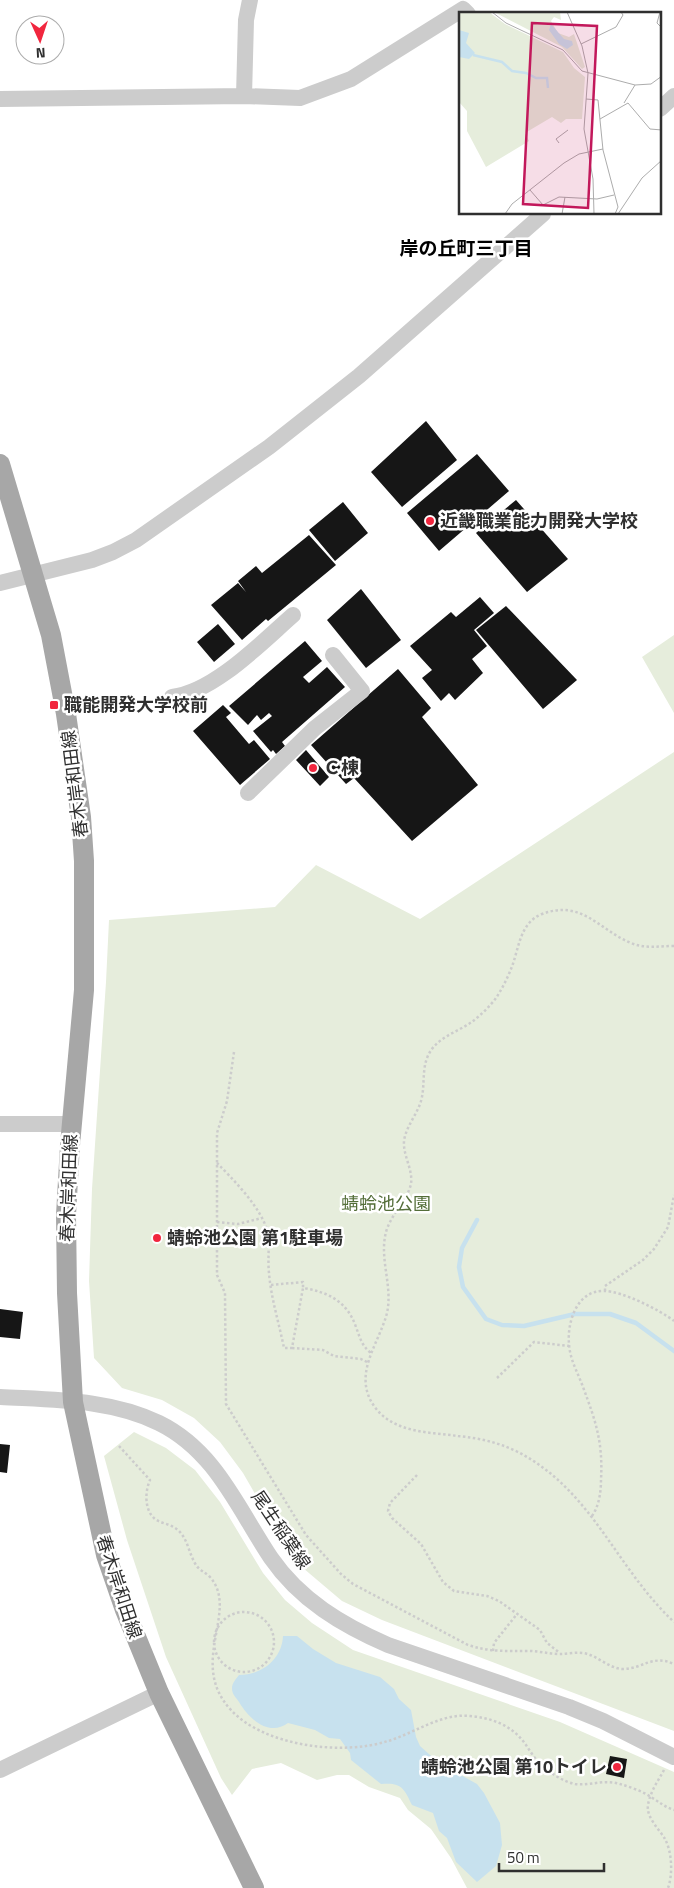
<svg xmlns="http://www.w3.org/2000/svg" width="674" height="1888" font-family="'Titillium Web','Noto Sans JP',sans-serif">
  <rect width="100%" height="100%" fill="#fff"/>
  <path fill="#e6eddc" d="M 674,635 L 674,713 L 642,657 Z
    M 674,752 L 674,1731 L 382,1620 L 342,1601 L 303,1568 L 276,1530 L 243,1473 L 220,1442 L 194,1418 L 162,1400 L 122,1388 L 94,1358 L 89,1281 L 92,1189 L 106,982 L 109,920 L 275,907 L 316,865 L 420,919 Z
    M 134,1432 L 166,1448 L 195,1470 L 220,1502 L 263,1573 L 285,1600 L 312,1623 L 353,1650 L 560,1722 L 674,1772 L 674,1888 L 467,1888 L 451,1858 L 431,1829 L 408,1810 L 400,1798 L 369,1787 L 349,1775 L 337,1775 L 317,1780 L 281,1763 L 252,1769 L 232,1795 L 221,1778 L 166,1657 L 127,1540 L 104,1456 Z"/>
  <path fill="#c7e1ee" d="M 283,1636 L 297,1636 L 313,1649 L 336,1663 L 380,1677 L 394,1689 L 399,1699 L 411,1710 L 416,1737 L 420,1746 L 439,1763 L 477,1784 L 484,1793 L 500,1823 L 502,1845 L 496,1866 L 477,1882 L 456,1862 L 447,1838 L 439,1831 L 433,1813 L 412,1805 C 404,1788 401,1782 381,1784 L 351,1760 L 350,1753 L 340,1739 L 329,1738 L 315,1730 L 288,1723 C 269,1737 249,1719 239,1702 C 236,1697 232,1695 232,1688 C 232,1683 236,1679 239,1675 C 262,1675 282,1659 283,1636 Z"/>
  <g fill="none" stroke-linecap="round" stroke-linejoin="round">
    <path stroke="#c7e1ee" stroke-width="4.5" d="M 477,1220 L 462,1248 L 459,1267 L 463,1287 L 486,1319 L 502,1325 L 524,1326 L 575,1314 L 610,1314 L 636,1323 L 674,1351"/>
  </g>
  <path fill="#161616" d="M 426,421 L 457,460 L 402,507 L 371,472 Z
    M 477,454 L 509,491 L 439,551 L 407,513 Z
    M 516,500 L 568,559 L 527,592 L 476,533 Z
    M 343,502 L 368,533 L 335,561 L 309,530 Z
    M 309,535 L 336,565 L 268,621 L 266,619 L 242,640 L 211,605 L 238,583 L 246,592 L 238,581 L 256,566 L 262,573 Z
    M 361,589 L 401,640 L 366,668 L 327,620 Z
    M 480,597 L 494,613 L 474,630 L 487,646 L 472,659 L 483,673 L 455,700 L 449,693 L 441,701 L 422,678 L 432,670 L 410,646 L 451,612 L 456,617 Z
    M 506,606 L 577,680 L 543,709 L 476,630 Z
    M 218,624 L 235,644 L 214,662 L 197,642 Z
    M 305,641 L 322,661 L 303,677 L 309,683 L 327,667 L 345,687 L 282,742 L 285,746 L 276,754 L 273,750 L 271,752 L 253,731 L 272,716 L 269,713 L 261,720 L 257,715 L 248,725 L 229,706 Z
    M 398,669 L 431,708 L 422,717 L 478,785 L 412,841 L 354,778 L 346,784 L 311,745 Z
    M 223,705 L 231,713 L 226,717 L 249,744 L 254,740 L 270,759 L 240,785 L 193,731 Z
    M 306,750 L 329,777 L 320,786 L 296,760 Z
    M 0,1309 L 23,1312 L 20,1339 L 0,1337 Z
    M 0,1444 L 10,1445 L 7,1473 L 0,1472 Z
    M 610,1756 L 627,1759 L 624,1778 L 606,1774 Z"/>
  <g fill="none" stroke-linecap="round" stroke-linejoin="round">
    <path stroke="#ccc" stroke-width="2.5" stroke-dasharray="2.5 2.5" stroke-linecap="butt" d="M 674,946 C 659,946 645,949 631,943 C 599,930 582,899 542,914 C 519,923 519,950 511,969 C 507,979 502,989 496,998 C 490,1006 481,1015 473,1021 C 457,1033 435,1037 427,1058 C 422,1071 425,1087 421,1101 C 417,1115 406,1126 404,1141 C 403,1156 413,1169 411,1184 C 407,1201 391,1214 386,1232 C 379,1259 393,1286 387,1313 C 379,1344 352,1374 374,1406 C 393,1433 428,1432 458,1436 C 478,1438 497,1442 516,1451 C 592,1489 615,1567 674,1622
      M 234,1052 L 227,1101 L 217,1133 L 217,1275 L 225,1293 L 226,1404 L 306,1535 L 341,1574 L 353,1584 L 468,1645 C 489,1652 507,1651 529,1651 C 539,1651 549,1654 560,1654 C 567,1654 575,1652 583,1653 C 597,1655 608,1668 622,1669 C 643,1669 652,1654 674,1664
      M 217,1163 C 232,1178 254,1201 263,1220 C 272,1237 267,1255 269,1273 C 271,1298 279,1323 284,1348 L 292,1348 L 303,1288 C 328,1292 347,1301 356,1327 C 360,1338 362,1346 371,1353
      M 217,1222 L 238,1224 L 262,1218
      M 271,1285 L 303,1282 L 303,1288
      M 605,1291 L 605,1286 L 643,1260 L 654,1249 L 668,1227 L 674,1195
      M 292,1348 L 323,1350 L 334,1356 L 361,1359 L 367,1362
      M 497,1378 L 534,1342 L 569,1346
      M 119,1446 L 150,1480 C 145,1491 144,1510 155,1519 C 162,1524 172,1524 179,1531 C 188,1540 189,1554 196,1565 C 199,1570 205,1572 210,1577 C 240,1611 187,1663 231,1710 C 264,1746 342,1756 388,1741 C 415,1733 441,1713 470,1716 C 493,1718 513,1726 526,1745 C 532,1754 538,1764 548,1770 C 555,1776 565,1782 575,1784 C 590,1786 604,1779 620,1784 C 630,1787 642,1791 651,1797 C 659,1802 665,1807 674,1810
      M 417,1475 L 390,1503 L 388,1511 L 392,1518 L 421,1544 L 443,1582 L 454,1591 L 487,1596 L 499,1601 L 540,1630 L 547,1643 L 560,1653
      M 592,1516 C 599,1506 601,1492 601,1480 C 603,1442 596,1422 583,1387 C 578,1373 570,1360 569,1344 C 567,1322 577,1290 604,1291 C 622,1291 660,1310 674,1321
      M214 1642a30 30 0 1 1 60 0a30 30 0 1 1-60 0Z
      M 493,1651 L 494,1643 L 517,1614
      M 664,1770 C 658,1781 650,1792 648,1805 C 646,1817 659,1829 665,1839 C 672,1852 673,1874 668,1888"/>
    <path stroke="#ccc" stroke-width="16" d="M 244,96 L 246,20 L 250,0
      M 0,99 L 244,96 L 300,98 L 351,79 L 463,9 L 468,14
      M 660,109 L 674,96
      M 0,583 L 92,560 L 113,552 L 136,540 L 269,447 L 359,376 L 543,214
      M 172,697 C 214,692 261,643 293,615
      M 248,793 L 315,728 L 362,691 L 333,655
      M 0,1124 L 72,1124
      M 0,1397 C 53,1400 110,1399 159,1423 C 216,1451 238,1509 271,1558 C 300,1600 342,1625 388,1645 L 569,1707 L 603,1721 L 674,1757
      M 0,1770 L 159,1693"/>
    <path stroke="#a7a7a7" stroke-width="20" d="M 0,464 L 51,635 L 66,714 L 81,817 L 84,861 L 84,990 L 70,1145 L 66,1215 L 67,1293 L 73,1402 L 106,1555 L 125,1610 L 159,1693 L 254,1888"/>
  </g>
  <g fill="#f1263e" stroke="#fff" stroke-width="2">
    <circle cx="430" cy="521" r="5"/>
    <rect x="49" y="700" width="10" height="10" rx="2.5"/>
    <circle cx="313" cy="768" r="5"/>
    <circle cx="157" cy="1238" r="5"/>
    <circle cx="617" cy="1767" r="5"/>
  </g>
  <g text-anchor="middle" stroke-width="5" stroke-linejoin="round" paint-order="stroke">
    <g font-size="18" font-weight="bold" fill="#2f2f2f" stroke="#fff" text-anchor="start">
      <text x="440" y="527">近畿職業能力開発大学校</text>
      <text x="64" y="711">職能開発大学校前</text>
      <text x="323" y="774">Ｃ棟</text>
      <text x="167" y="1244">蜻蛉池公園 第1駐車場</text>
      <text x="607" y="1773" text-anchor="end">蜻蛉池公園 第10トイレ</text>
    </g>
    <g font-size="18" fill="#2f2f2f" stroke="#fff">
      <text transform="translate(75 784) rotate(-97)" y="6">春木岸和田線</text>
      <text transform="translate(69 1188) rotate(-88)" y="6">春木岸和田線</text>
      <text transform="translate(281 1530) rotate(56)" y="6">尾生稲葉線</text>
      <text transform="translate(119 1587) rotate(72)" y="6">春木岸和田線</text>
    </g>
    <g font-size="18" fill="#546e39" stroke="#fff">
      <text x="386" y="1210">蜻蛉池公園</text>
    </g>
    <g font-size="19" font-weight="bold" fill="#000" stroke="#fff">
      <text x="466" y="255">岸の丘町三丁目</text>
    </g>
  </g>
  <g transform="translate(459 12)">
    <rect width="202" height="202" fill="#fff"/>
    <path d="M 0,0 L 30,0 L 46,12 L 104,40 L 115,56 L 126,65 L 123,107 L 107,107 L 102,111 L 93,105 L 66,121 L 70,129 L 27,155 L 8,119 L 8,99 L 0,90 ZM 35,0 L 101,0 L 102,8 L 95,5 L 92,9 L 99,21 L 110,25 L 115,22 L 126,55 L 123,57 L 103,35 Z" fill="#e6eddc"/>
    <path d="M 92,12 L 105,27 L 113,29 L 114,33 L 108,37 L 100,32 L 90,18 ZM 0,18 L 10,21 L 7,31 L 16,41 L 10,47 L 0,45 Z" fill="#c7e1ee"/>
    <path fill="none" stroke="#c7e1ee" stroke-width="2.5" d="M 14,43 L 43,50 L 53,59 L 67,61 L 77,66 L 88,66 L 89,76"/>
    <path fill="none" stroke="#acacac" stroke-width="1" d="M 33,0 L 47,11 L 104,38 L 123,59 L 176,73 L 192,72 L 203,64M 108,0 L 123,34 L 129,61 L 125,117 L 134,167 L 135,202M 201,0 L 198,11 L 203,16M 122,32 L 157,15 L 164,3 L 162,0M 127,87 L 139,88 L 144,138 L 159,195 L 156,202M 165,91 L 176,73M 141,107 L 169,91 L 191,117 L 203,118M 100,131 L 97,127 L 109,118M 71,178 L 84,193 L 100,185 L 138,187 L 155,183M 46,202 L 53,192 L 105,151 L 120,142 L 144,137M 103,202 L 106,185M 159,202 L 183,166 L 203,148"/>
    <path fill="#c2185b" fill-opacity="0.15" stroke="#c2185b" stroke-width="2.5" d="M 73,11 L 138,14 L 129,196 L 64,192 Z"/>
    <rect width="202" height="202" fill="none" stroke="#2f2f2f" stroke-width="2.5"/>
  </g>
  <g transform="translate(40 40) rotate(177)"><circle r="24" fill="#ffffff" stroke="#acacac"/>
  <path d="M0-4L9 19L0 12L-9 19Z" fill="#f1263e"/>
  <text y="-8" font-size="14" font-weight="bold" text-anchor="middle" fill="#2f2f2f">N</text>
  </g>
  <path d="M499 1863v8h105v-8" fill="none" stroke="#2f2f2f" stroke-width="2.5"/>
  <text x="507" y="1863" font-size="15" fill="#2f2f2f" stroke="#ffffff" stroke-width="4" paint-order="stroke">50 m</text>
</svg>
